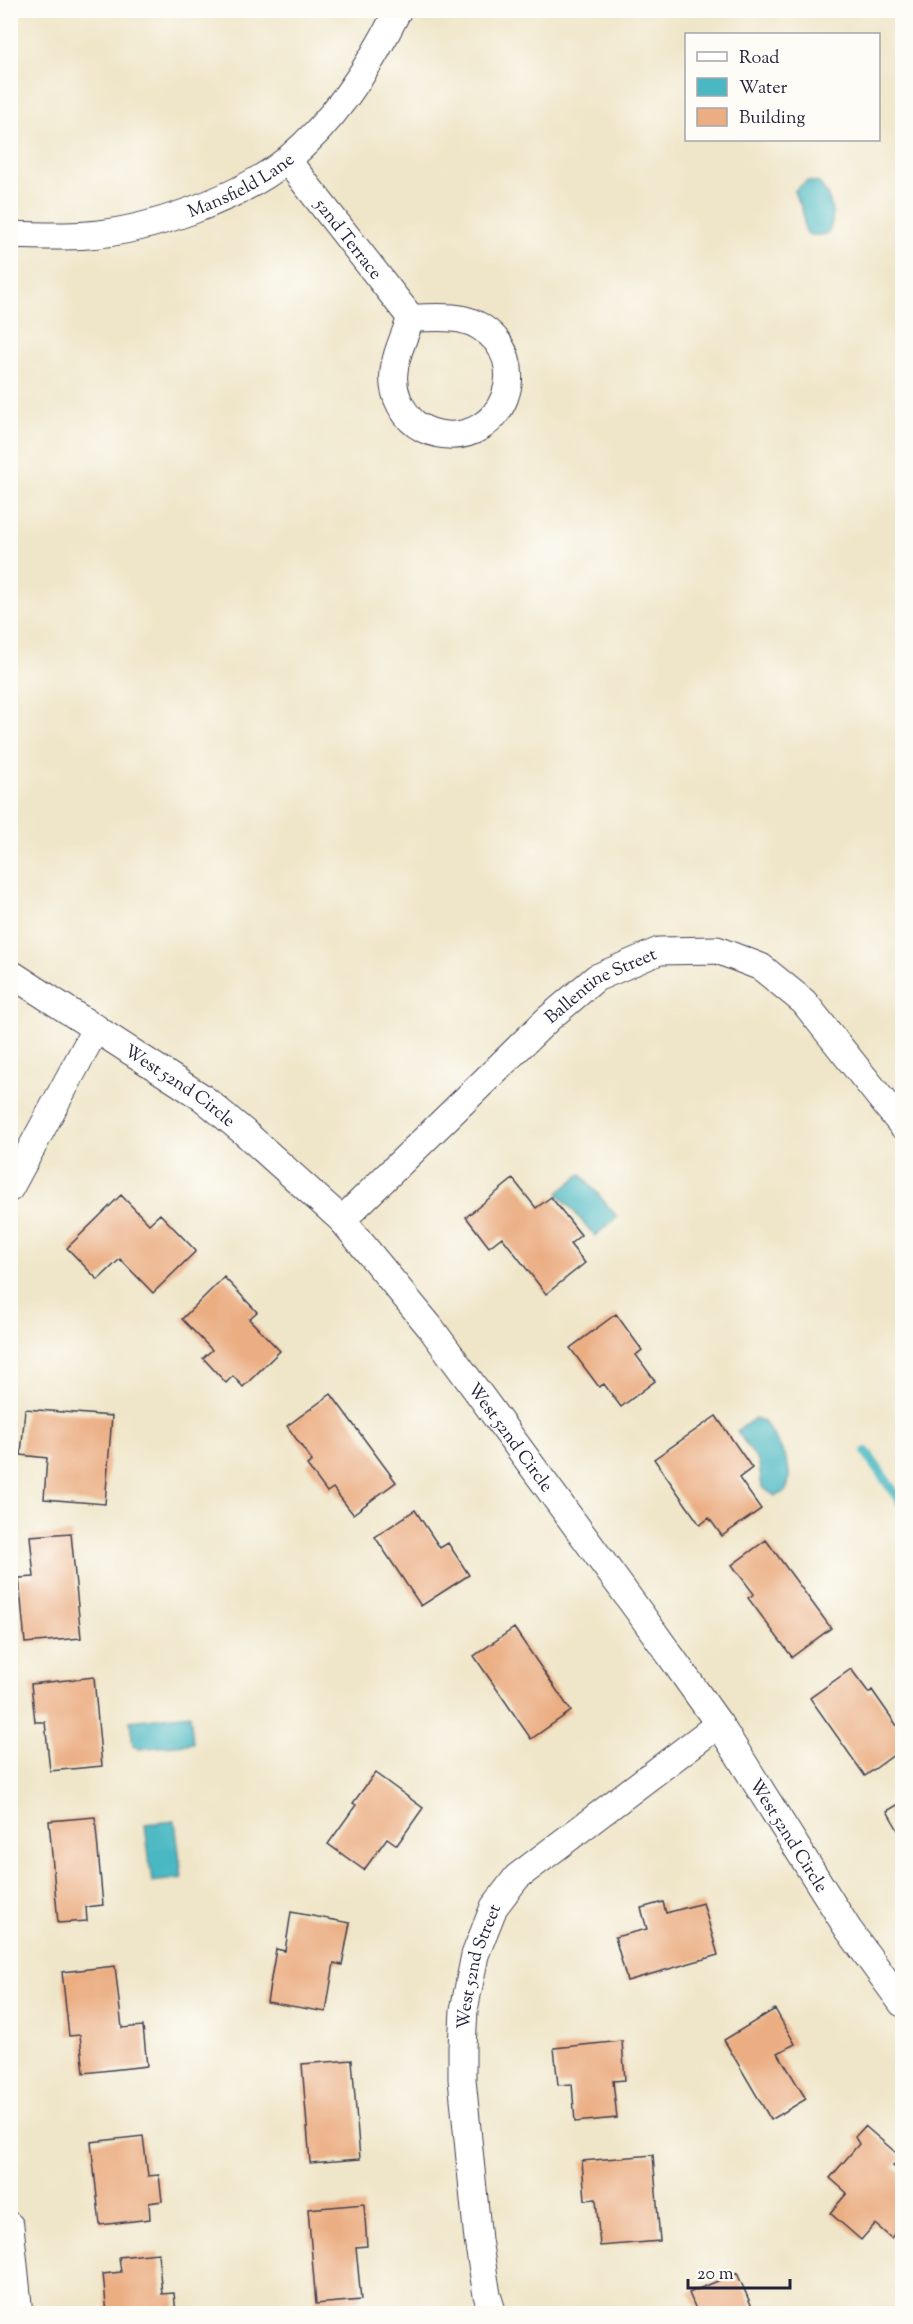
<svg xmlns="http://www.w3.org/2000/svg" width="913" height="2324" font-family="'Sorts Mill Goudy',serif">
  <rect width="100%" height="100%" fill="#fdfcf7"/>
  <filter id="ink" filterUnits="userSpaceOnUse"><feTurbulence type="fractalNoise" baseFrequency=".0167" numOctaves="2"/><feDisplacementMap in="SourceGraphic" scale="12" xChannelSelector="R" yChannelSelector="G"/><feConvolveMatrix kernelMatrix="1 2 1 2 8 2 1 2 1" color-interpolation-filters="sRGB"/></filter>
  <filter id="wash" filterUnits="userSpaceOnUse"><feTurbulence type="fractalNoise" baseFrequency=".008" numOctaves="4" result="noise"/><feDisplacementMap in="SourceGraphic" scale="24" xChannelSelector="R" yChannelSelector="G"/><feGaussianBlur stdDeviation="1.35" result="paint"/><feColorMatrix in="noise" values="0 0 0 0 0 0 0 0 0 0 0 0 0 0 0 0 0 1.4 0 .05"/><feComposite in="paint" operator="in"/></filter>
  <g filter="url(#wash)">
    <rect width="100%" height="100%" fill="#efe5c8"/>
    <path fill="#49b8c2" stroke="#366d7e" stroke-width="1.5" d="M 807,181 L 819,183 C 830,195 839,221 826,234 C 797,240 807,225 802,209 C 800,203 796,198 794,191 Z
      M 581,1174 L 617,1217 L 595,1236 L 558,1193 Z
      M 754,1419 L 764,1421 C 777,1441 798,1468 785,1492 L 775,1496 L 762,1487 L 759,1463 L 737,1431 Z
      M 190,1714 L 193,1743 L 139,1749 L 133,1745 L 130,1721 Z
      M 175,1821 L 182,1878 L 152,1882 L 145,1824 Z"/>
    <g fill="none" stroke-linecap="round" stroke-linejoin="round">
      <path stroke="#49b8c2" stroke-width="10" d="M 866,1452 L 902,1504"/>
    </g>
    <g id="blocks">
      <path fill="#ebae83" d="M 513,1179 L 536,1208 L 551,1197 L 581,1235 L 570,1244 L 585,1263 L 546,1294 L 502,1237 L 489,1247 L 466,1217 Z
        M 121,1195 L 149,1224 L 160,1214 L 196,1251 L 153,1293 L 120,1259 L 98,1280 L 67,1248 Z
        M 224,1277 L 257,1312 L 249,1319 L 280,1351 L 243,1387 L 233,1376 L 226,1383 L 203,1358 L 212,1350 L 182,1319 Z
        M 616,1314 L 642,1350 L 636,1355 L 655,1381 L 621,1407 L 604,1384 L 599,1387 L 570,1348 Z
        M 331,1394 L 396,1482 L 353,1514 L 333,1488 L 327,1492 L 307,1465 L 312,1461 L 287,1426 Z
        M 25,1409 L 112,1416 L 105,1504 L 44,1499 L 47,1458 L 21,1455 Z
        M 716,1416 L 752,1468 L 739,1478 L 761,1509 L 722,1536 L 709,1518 L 700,1525 L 654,1459 Z
        M 415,1510 L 440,1548 L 448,1543 L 469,1575 L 421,1606 L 375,1537 Z
        M 71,1533 L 81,1638 L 25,1643 L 19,1578 L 34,1577 L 30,1536 Z
        M 766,1540 L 831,1628 L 792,1657 L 748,1598 L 754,1594 L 732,1565 Z
        M 514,1628 L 571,1711 L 531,1739 L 474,1656 Z
        M 851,1669 L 869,1693 L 872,1690 L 902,1733 L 902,1749 L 865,1776 L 810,1698 Z
        M 94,1677 L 102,1766 L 50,1771 L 45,1722 L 35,1722 L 31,1684 Z
        M 375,1773 L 423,1808 L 397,1845 L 387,1838 L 364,1870 L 328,1844 L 356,1805 L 353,1803 Z
        M 902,1802 L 902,1837 L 887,1811 Z
        M 95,1817 L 103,1905 L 86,1907 L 87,1921 L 58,1923 L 49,1821 Z
        M 663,1902 L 666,1913 L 703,1903 L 718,1955 L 627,1981 L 615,1937 L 647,1929 L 641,1908 Z
        M 291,1912 L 350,1923 L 342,1965 L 334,1963 L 326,2012 L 267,2002 L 276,1949 L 285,1951 Z
        M 115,1966 L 122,2028 L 143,2026 L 147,2066 L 84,2073 L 80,2035 L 69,2036 L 62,1972 Z
        M 775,2009 L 795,2044 L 778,2053 L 806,2099 L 771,2120 L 724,2040 Z
        M 622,2041 L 625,2080 L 613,2081 L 617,2118 L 575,2122 L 572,2084 L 558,2085 L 554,2048 Z
        M 352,2060 L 360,2159 L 310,2163 L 302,2064 Z
        M 865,2126 L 901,2157 L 893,2166 L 902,2174 L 902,2225 L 891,2238 L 875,2224 L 861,2240 L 830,2213 L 847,2193 L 830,2178 L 859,2144 L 855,2137 Z
        M 143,2136 L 148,2176 L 159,2175 L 162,2201 L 149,2203 L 150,2219 L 100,2225 L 91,2142 Z
        M 653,2155 L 660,2241 L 600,2246 L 596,2199 L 585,2200 L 582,2161 Z
        M 364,2204 L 367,2246 L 356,2247 L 361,2300 L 316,2304 L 308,2209 Z
        M 158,2253 L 162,2294 L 174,2293 L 176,2314 L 107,2314 L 103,2274 L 121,2272 L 119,2257 Z
        M 737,2273 L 752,2307 L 746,2310 L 747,2314 L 698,2314 L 689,2293 Z"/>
    </g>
  </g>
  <g filter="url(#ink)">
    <use href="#blocks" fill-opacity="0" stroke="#413f50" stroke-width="1.5"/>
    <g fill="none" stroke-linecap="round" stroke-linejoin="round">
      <g stroke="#413f50" stroke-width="29">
        <g id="minor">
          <path id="s1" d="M 287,160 L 411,318"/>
          <path id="s2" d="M 10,235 C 36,236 62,237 88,235 C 148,231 240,198 287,160 C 334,121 371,65 398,10"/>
          <path d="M 411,318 C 433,318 460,314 479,326 C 536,359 504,446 439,434 C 429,432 418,427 411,420 C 380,385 397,356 411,318 Z"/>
          <path id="s3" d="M 10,973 L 203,1098 L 244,1132 L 342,1220 L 430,1327 L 640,1613 L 719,1724 L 848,1929 L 902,2003"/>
          <path d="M 10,1188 L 96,1028"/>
          <path id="s4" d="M 342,1220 L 548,1019 L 596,978 L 659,951 L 717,950 L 761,967 L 804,1002 L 902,1125"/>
          <path d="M 10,2226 L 19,2314"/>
          <path id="s5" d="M 493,2314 L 487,2295 L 478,2240 L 462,2079 L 462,2047 L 464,2010 L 475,1955 L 494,1907 L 517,1877 L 719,1724"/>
        </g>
      </g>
      <use href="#minor" stroke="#fff" stroke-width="27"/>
    </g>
  </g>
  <g text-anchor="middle" stroke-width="5" stroke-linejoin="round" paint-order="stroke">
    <g font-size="18" fill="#22223b" stroke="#fdfcf7">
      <text dy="6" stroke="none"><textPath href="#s2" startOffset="240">Mansfield Lane</textPath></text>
      <text dy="6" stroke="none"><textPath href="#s1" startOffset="100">52nd Terrace</textPath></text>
      <text dy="6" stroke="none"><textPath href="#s4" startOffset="351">Ballentine Street</textPath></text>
      <text dy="6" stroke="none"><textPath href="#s3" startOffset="204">West 52nd Circle</textPath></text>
      <text dy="6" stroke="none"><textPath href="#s3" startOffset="690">West 52nd Circle</textPath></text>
      <text dy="6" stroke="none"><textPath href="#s3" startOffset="1176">West 52nd Circle</textPath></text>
      <text dy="6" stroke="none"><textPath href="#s5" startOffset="352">West 52nd Street</textPath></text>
    </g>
  </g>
  <rect width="913" height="2324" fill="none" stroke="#fdfcf7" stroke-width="36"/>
  <rect x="685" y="33" width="195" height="108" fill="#fdfcf7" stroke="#a5a5ac" stroke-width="1.5"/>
  <rect x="697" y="52" width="30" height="9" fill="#ffffff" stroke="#a5a5ac" stroke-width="1.5"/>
  <text x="739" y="63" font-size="18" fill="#22223b">Road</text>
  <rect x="697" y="78" width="30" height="18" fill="#49b8c2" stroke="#a5a5ac" stroke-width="1.5"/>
  <text x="739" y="93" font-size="18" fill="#22223b">Water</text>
  <rect x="697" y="108" width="30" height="18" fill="#ebae83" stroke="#a5a5ac" stroke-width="1.5"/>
  <text x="739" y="123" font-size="18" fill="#22223b">Building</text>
  <path d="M688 2279v9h102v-9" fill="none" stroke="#22223b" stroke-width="3"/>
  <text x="697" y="2279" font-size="18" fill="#22223b" stroke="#fdfcf7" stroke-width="4.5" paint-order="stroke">20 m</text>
</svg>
